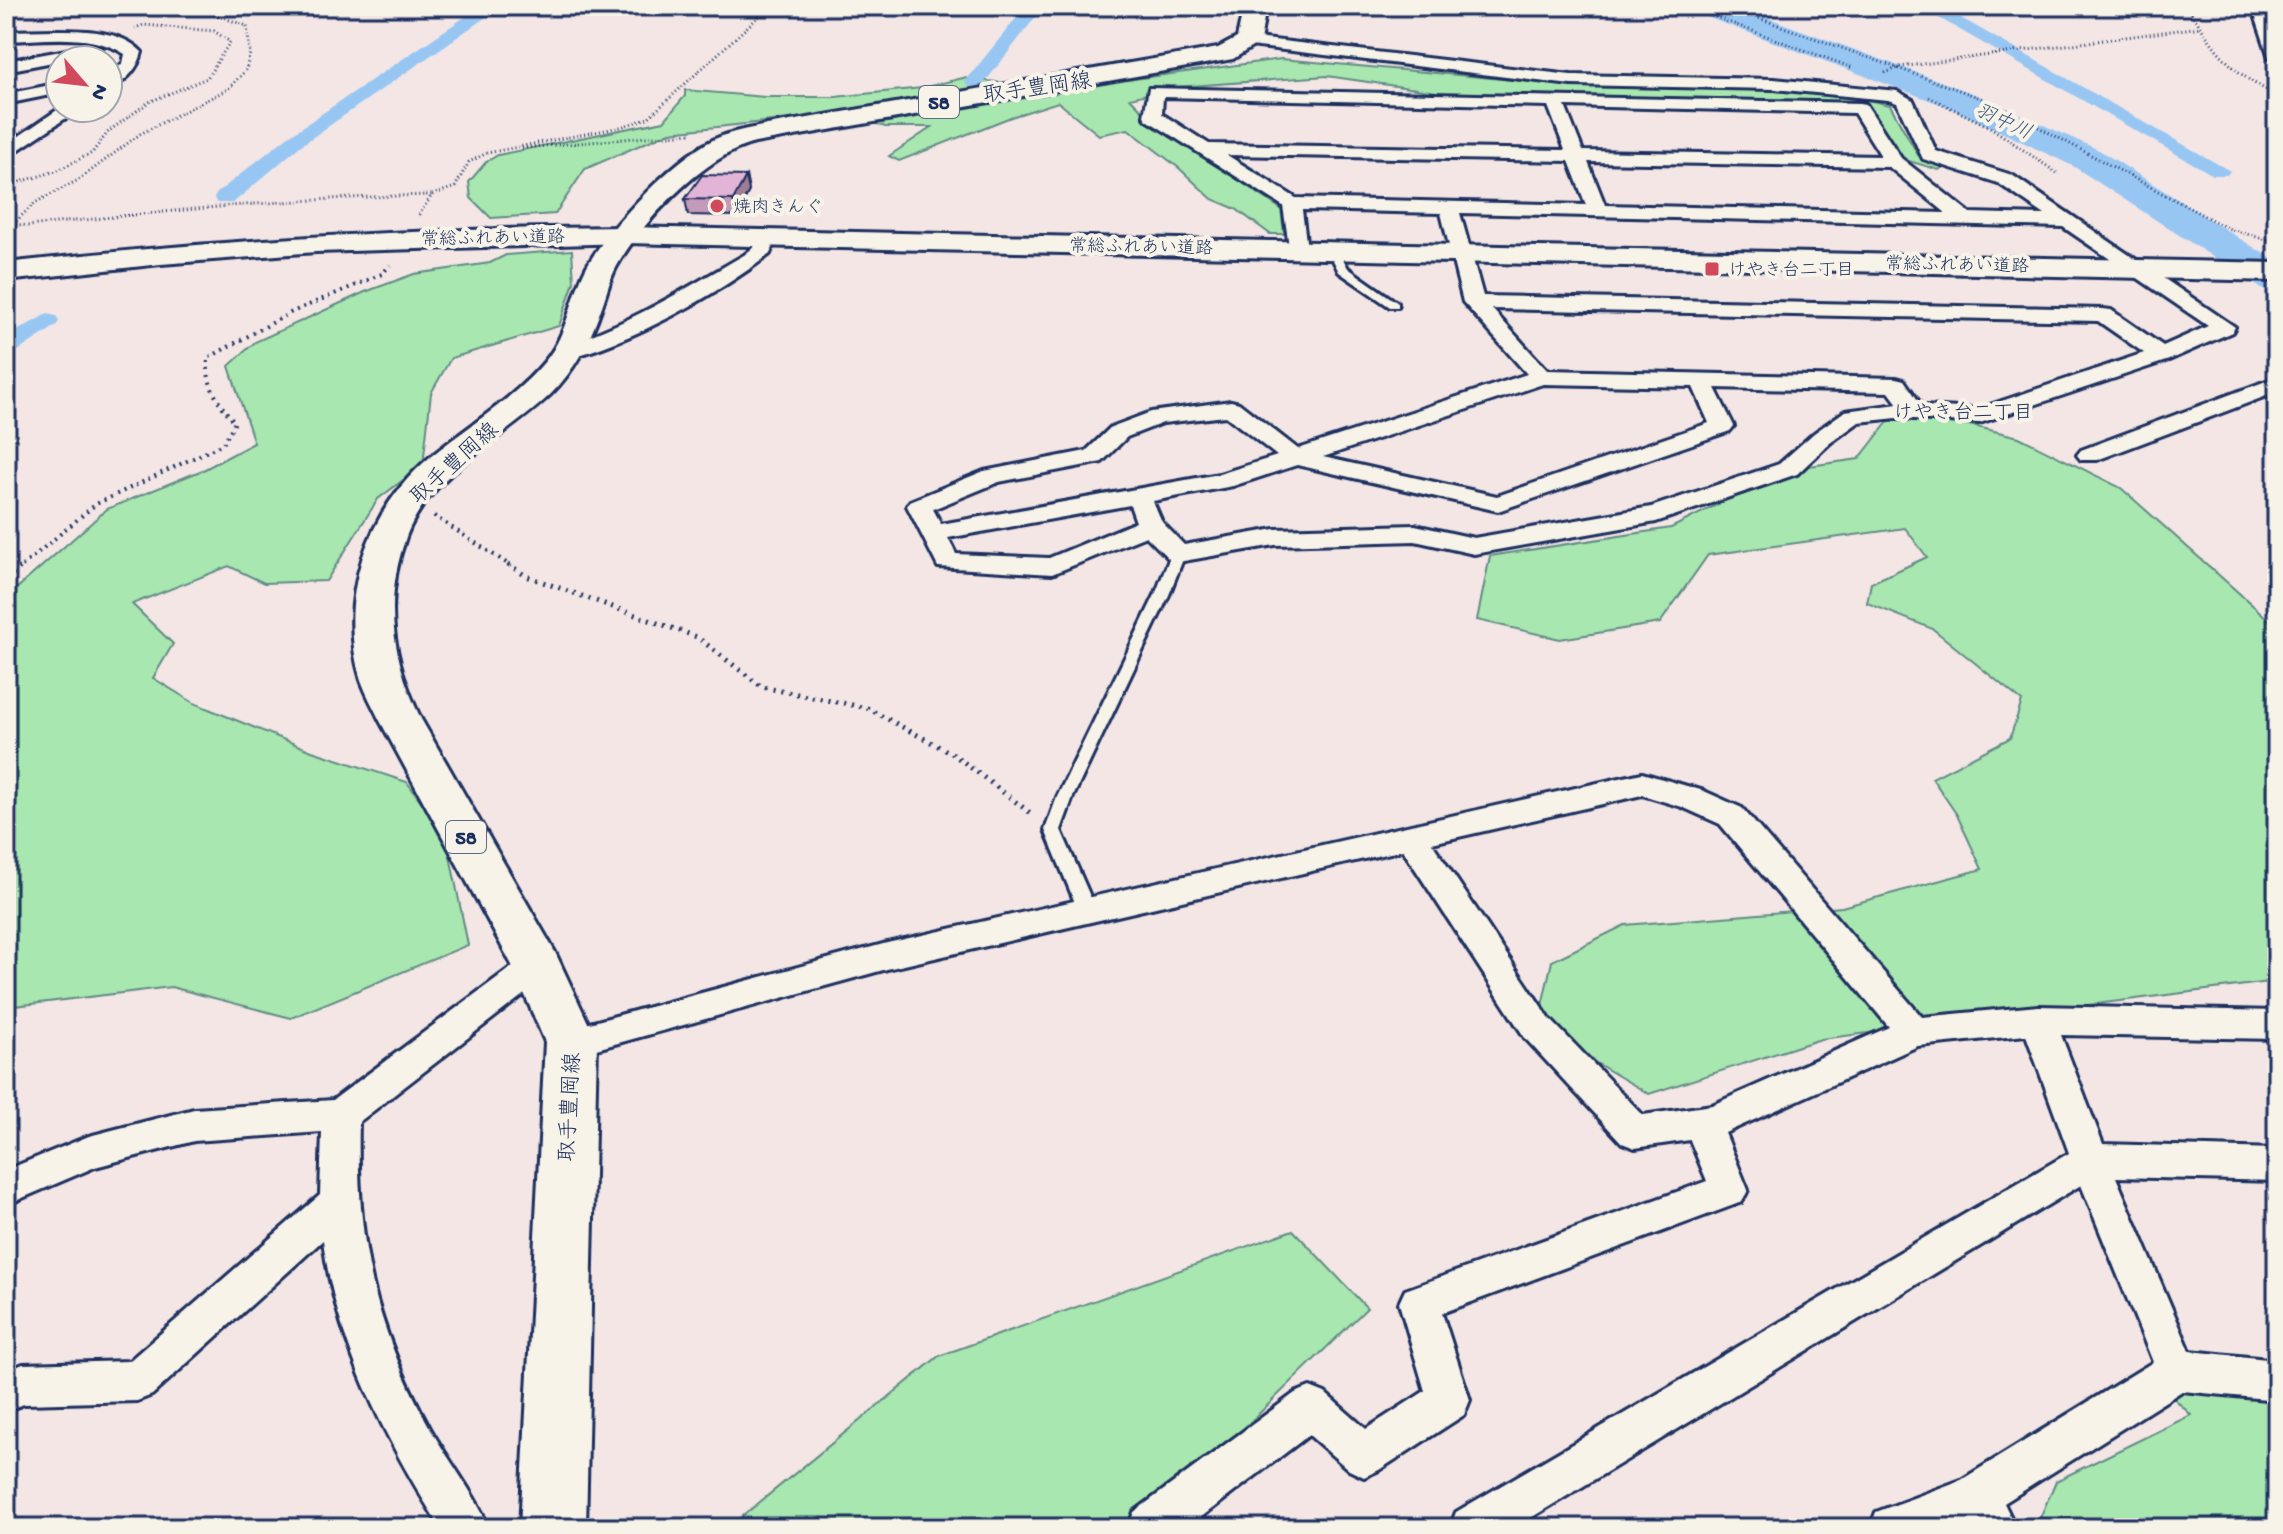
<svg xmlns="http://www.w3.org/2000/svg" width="2283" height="1534" font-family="'Gochi Hand','Klee One',sans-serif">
  <rect width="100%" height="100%" fill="#f3e6e5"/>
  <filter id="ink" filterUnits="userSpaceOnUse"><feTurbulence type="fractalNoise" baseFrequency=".0125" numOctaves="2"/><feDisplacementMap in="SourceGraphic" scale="16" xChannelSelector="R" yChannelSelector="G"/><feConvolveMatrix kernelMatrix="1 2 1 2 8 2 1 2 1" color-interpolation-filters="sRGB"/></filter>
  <g filter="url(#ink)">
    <path fill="#a8e7af" stroke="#628b86" stroke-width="2" d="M 1281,59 L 1513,80 L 1836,93 L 1890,105 L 1918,155 L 1943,167 L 1939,170 L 1902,159 L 1866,106 L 1464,96 L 1327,76 L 1177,87 L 1130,98 L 1156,124 L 1281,209 L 1284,234 L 1270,234 L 1236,209 L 1212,199 L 1179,168 L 1128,129 L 1099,135 L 1058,102 L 1011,117 L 899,161 L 889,156 L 932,127 L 885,127 L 877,124 L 1127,80 Z
      M 1128,61 L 1130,65 L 809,117 L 670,132 L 585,169 L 555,214 L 491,218 L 471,198 L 469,182 L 486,162 L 498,155 L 664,121 L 685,96 L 685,90 L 765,97 L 835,97 L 922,88 L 963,78 L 1004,83 Z
      M 572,250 L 574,282 L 559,326 L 451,358 L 431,393 L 423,465 L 378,499 L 326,581 L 264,583 L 229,566 L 132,604 L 173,644 L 153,678 L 194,703 L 312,751 L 407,782 L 446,836 L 468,945 L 291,1018 L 171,987 L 6,1007 L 6,604 L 15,590 L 107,509 L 205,469 L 254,443 L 229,366 L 255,342 L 365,292 L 414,274 L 490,263 L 506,255 Z
      M 1915,412 L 2019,437 L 2121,488 L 2277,627 L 2277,981 L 1821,1039 L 1649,1094 L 1537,1028 L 1552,961 L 1625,925 L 1842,907 L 1982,869 L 1957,815 L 1932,778 L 2010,738 L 2022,701 L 1933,629 L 1867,603 L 1871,583 L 1927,557 L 1905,528 L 1708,555 L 1660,623 L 1560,639 L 1477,620 L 1490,556 L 1671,528 L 1788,469 L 1859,459 L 1887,423 Z
      M 1293,1230 L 1367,1308 L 1142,1528 L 728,1528 L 939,1356 Z
      M 2277,1364 L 2277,1528 L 2036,1527 L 2056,1481 L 2191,1415 L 2155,1380 Z"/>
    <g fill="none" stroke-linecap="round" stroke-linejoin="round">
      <path fill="#98c6f3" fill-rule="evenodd" d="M 481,6 L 502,6 L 300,146 L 233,203 L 217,203 L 214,198 L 217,193 L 286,138 Z
        M 1026,6 L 1044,6 L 982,86 L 968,86 L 965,82 L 968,78 Z
        M 1918,6 L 1940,6 L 2230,171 L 2227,175 L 2213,175 Z
        M 47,314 L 56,316 L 59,321 L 56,326 L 15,353 L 6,355 L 6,337 Z"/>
      <path fill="#98c6f3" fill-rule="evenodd" d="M 1692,6 L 1736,6 L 1972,93 L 2099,150 L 2277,262 L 2277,292 L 2262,289 L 2073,166 L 1948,107 L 1696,13 Z"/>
      <g stroke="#1b2f5e" stroke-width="6">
        <path id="lane" d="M 1329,248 L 1337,248 L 1348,268 L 1398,303 L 1398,307 L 1390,307 L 1339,272 L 1328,250 Z
          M 1178,550 L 1185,554 L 1169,595 L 1073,797 L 1061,830 L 1096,910 L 1093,915 L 1081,915 L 1078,910 L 1045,830 L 1057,797 L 1155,595 L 1171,554 Z"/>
      </g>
      <g stroke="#1b2f5e" stroke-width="6">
        <path id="street" d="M 2252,6 L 2268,6 L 2277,33 L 2277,62 L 2269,57 Z
          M 55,30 C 83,30 121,30 142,52 C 138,69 125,83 108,89 L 108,76 L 123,63 L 125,54 C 90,32 46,40 6,41 L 6,31 Z
          M 1248,37 L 1571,75 L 1774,79 L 1897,91 L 1913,100 L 1936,151 L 2012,175 L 2235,327 L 2232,332 L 2169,360 L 1980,423 L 1897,418 L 1859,422 L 1830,443 L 1797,474 L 1656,522 L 1474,554 L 1415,541 L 1275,545 L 1178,562 L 1169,559 L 1146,536 L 1052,574 L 938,567 L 907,506 L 910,501 L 984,471 L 1086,451 L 1111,427 L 1151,412 L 1231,401 L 1239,403 L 1298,449 L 1527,374 L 1463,302 L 1441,213 L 1302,210 L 1307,249 L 1297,255 L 1290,253 L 1283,206 L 1147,120 L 1144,116 L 1149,88 L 1860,103 L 1866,104 L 1901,158 L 1970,213 L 2045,215 L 1998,183 L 1923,159 L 1897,103 L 1888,100 L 1774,89 L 1571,85 L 1242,45 L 1240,42 ZM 1163,97 L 1548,106 L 1565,150 L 1209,144 L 1162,114 ZM 1565,106 L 1854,113 L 1881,156 L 1583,151 ZM 1227,155 L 1569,161 L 1586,205 L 1296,198 ZM 1588,162 L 1889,167 L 1946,213 L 1605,205 ZM 1460,213 L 2063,227 L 2208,326 L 2163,346 L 2111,310 L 2103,309 L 1483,296 ZM 1492,309 L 2098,321 L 2144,353 L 1978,409 L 1922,406 L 1904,380 L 1896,378 L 1547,370 ZM 1543,384 L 1693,387 L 1709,423 L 1497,496 L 1323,457 ZM 1715,388 L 1889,392 L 1898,404 L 1845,411 L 1814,433 L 1779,464 L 1651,507 L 1474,538 L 1415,525 L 1275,529 L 1184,545 L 1162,522 L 1153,501 L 1233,486 L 1297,465 L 1498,511 L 1730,431 L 1734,426 ZM 1226,416 L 1277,456 L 1219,474 L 941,524 L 933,509 L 999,482 L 1102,462 L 1127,437 L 1163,423 ZM 1130,505 L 1136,522 L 1049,558 L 956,554 L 948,538 Z
          M 94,45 L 102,50 L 100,53 L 6,71 L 6,61 Z
          M 60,83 L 60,93 L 6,104 L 6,94 Z
          M 60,108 L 81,108 L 6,158 L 6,145 Z
          M 766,232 L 776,238 L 770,254 C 715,296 632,342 565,359 L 554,352 L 557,347 C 625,327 683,290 744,255 L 754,247 L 759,234 Z
          M 2277,377 L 2277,392 L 2097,460 L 2081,460 L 2077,455 L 2081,450 Z
          M 1642,773 L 1704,791 L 1742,808 L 1922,1017 L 2038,1006 L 2277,1011 L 2277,1039 L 2061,1035 L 2103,1144 L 2277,1149 L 2277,1181 L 2116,1177 L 2190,1351 L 2277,1360 L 2277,1400 L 2182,1391 L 2004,1503 L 2016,1528 L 1968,1528 L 1965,1523 L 1951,1528 L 1870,1528 L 1876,1512 L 1961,1480 L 2153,1362 L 2081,1185 L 1514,1528 L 1450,1528 L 1456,1512 L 2069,1153 L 2026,1035 L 1918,1046 L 1725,1133 L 1748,1190 L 1742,1202 L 1442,1313 L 1470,1400 L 1464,1415 L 1379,1470 L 1364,1477 L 1349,1470 L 1309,1435 L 1187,1528 L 1128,1528 L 1134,1512 L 1295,1393 L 1310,1387 L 1325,1393 L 1366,1429 L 1425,1391 L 1399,1303 L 1405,1290 L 1707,1181 L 1690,1140 L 1635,1148 L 1622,1143 L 1525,1038 L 1403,850 L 887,969 L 571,1056 L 559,1052 L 553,1042 L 559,1032 L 571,1028 L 887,943 ZM 1642,795 L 1682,807 L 1720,824 L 1889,1027 L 1712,1105 L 1643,1115 L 1549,1018 L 1432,843 Z
          M 537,953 L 549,957 L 554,966 L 549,975 L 359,1122 C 356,1241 373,1323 430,1428 C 449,1462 475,1493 489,1528 L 441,1528 C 386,1442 336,1343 323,1240 L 152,1395 L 137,1401 L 24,1404 L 6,1411 L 6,1371 L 23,1364 L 129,1361 L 320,1195 L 322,1132 L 194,1141 L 95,1167 L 6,1205 L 6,1170 L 89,1136 L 194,1109 L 333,1100 L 525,957 Z"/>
      </g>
      <g stroke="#1b2f5e" stroke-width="6">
        <path id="secondary" d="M 626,227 L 2277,263 L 2277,281 L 626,243 L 316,252 L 161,264 L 6,281 L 6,263 C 212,240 418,228 626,227 Z"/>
      </g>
      <g stroke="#1b2f5e" stroke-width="6">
        <path id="primary" d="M 1244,6 L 1266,6 L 1260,42 L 1233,59 L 755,143 C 706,154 641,223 617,266 C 610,278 607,293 602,306 C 591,339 576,369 551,394 C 503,440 430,472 406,537 C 383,602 392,659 421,719 L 555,952 L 597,1042 L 586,1528 L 520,1528 L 545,1042 L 513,967 L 379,719 C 373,706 366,694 361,680 C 336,599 367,510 430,457 C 469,425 514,399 546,360 C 568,333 571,296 587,266 C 609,227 670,163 709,142 C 727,132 748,129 767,125 L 1218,48 L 1237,38 Z"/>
      </g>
      <path stroke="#1b2f5e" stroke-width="3" stroke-dasharray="1 3" stroke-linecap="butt" d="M 1685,6 L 1853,68
        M 1725,6 L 1992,102 L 2227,228 L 2277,243
        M 2187,6 C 2214,48 2230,74 2277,95
        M 96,13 L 210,13 L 226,6
        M 210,13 L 247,26 L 250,53 L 246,70 L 228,89 L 140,134 L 80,179 L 35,203 L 13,224 L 29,226 C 164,211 297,198 432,195
        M 1885,73 L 1900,67 L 2201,27
        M 1929,97 L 1990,127 L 2057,173
        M 522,148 L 691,133
        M 6,197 L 20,182 L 56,171 L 92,153 L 109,131 L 149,102 L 207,78 L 230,42 L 214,31 L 144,25 L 135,28
        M 419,215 L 432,195 L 455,187 L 469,162 L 487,153 L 621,127 L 648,118 L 770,6"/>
      <path stroke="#1b2f5e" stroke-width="4" stroke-dasharray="2 5" stroke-linecap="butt" d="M 434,516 L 511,566
        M 22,566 L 96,504 L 223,444 L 235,422 C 217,402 206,386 208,358 L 292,312 L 382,274 L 390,265"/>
      <path stroke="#1b2f5e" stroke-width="5" stroke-dasharray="2 6" stroke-linecap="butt" d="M 508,564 L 526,576 L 697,637 L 762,687 L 867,708 L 953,754 L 1033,815
        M 6,579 L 24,564"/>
      <use href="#lane" fill="#f7f3e8" fill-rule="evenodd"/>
      <use href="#street" fill="#f7f3e8" fill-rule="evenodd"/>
      <use href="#secondary" fill="#f7f3e8" fill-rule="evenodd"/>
      <use href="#primary" fill="#f7f3e8" fill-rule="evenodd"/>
    </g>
    <path fill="#c29bb9" stroke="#1b2f5e" stroke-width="2" d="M 746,176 L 749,191 L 736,216 L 688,215 L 685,199 Z"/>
    <path fill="#9e7e96" stroke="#1b2f5e" stroke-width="2" d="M 746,176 L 749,191 L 736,216 L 733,200 Z"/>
    <path fill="#e2b4d7" stroke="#1b2f5e" stroke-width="2" d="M 702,175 L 746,176 L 733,200 L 685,199 Z"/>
  </g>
  <g fill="#d1495b" stroke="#f7f3e8" stroke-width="3">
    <circle cx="717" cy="206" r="8"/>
    <rect x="1704" y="261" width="16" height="16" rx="4"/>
  </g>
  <g text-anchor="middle" stroke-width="8" stroke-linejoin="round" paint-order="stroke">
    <g font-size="18" fill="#1b2f5e" stroke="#f7f3e8" text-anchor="start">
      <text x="733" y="212">焼肉きんぐ</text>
      <text x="1728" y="275">けやき台二丁目</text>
    </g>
    <g font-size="18" fill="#1b2f5e" stroke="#f7f3e8">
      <text transform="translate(493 237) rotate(-1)" y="6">常総ふれあい道路</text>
      <text transform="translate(1141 246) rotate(1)" y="6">常総ふれあい道路</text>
      <text transform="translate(1957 264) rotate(1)" y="6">常総ふれあい道路</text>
    </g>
    <g fill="#f7f3e8" stroke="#5d6a87" stroke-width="2">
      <rect x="919" y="86" width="40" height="32" rx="6"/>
      <rect x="446" y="821" width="40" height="32" rx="6"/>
    </g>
    <g font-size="20" font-weight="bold" fill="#1b2f5e">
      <text x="939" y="109">58</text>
      <text x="466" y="844">58</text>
    </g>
    <g font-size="20" font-style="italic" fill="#3a5583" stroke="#f7f3e8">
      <text transform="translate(2004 120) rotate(25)" y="7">羽中川</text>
    </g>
    <g font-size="20" fill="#1b2f5e" stroke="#f7f3e8">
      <text x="1963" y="418">けやき台二丁目</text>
    </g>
    <g font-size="22" fill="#1b2f5e" stroke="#f7f3e8">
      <text transform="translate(1037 86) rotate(-8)" y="8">取手豊岡線</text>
      <text transform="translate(453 462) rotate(-42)" y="8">取手豊岡線</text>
      <text transform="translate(568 1107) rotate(-87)" y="8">取手豊岡線</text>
    </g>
  </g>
  <rect width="2283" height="1534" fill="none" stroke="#f7f3e8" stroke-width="32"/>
  <rect x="16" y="16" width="2251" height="1502" fill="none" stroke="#1b2f5e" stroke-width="3" filter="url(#ink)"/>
  <g transform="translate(84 84) rotate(118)"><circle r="38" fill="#f7f3e8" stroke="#9fa5b1" stroke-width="2"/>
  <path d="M0-6L14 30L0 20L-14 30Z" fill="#d1495b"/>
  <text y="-12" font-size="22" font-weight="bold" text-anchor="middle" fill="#1b2f5e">N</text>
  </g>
</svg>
